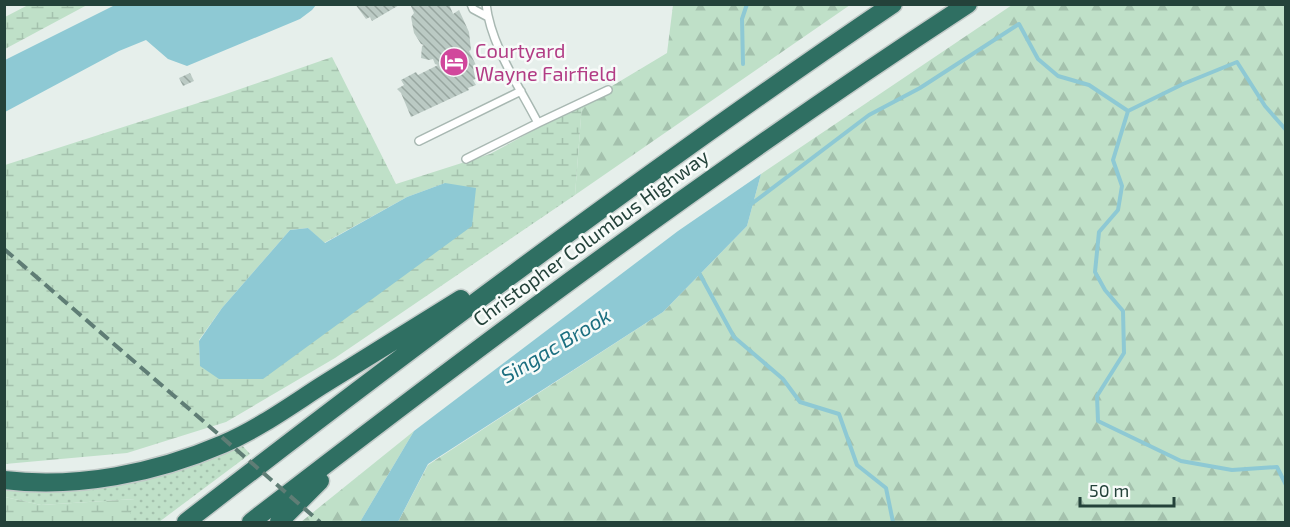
<svg xmlns="http://www.w3.org/2000/svg" width="1290" height="527" font-family="'Exo 2',sans-serif">
  <defs>
    <pattern id="grass-dots" width="8" height="8" patternUnits="userSpaceOnUse" patternTransform="scale(1.5)"><rect width="8" height="8" fill="#bfe0c8"/><path d="M2 2h.1M6 6h.1" fill="none" stroke="#a4c1ad" stroke-width="1.8" stroke-linecap="round"/></pattern>
    <pattern id="forest-firs" width="22" height="20" patternUnits="userSpaceOnUse" patternTransform="scale(1.5)"><rect width="22" height="20" fill="#bfe0c8"/><path d="M5 1l3.5 6h-7zM16 11l3.5 6h-7z" fill="#a4c1ad"/></pattern>
    <pattern id="wetland-marsh" width="20" height="14" patternUnits="userSpaceOnUse" patternTransform="scale(1.5)"><rect width="20" height="14" fill="#bfe0c8"/><path d="M1 5h8M5 5V1M11 12h8M15 12V8" fill="none" stroke="#a4c1ad"/></pattern>
    <pattern id="building-back-hatch" width="6" height="6" patternUnits="userSpaceOnUse" patternTransform="scale(1.5)"><rect width="6" height="6" fill="#bbcac4"/><path d="M-1 5l2 2M0 0l6 6M5-1l2 2" fill="none" stroke="#98a6a0"/></pattern>
  </defs>
  <rect width="100%" height="100%" fill="#e6efeb"/>
  <path fill="url(#grass-dots)" d="M 241,444 L 250,454 L 159,522 L 99,522 L 135,499 L 41,505 L 5,497 L 4,491 Z"/>
  <path fill="url(#forest-firs)" d="M 673,5 L 850,5 L 575,195 L 582,104 L 667,53 Z
    M 1012,5 L 1285,5 L 1285,522 L 398,522 L 428,465 L 663,312 L 747,226 L 761,174 Z
    M 414,431 L 360,522 L 301,522 Z"/>
  <path fill="url(#wetland-marsh)" fill-rule="evenodd" d="M 30,4 L 87,4 L 87,5 L 5,49 L 5,17 Z
    M 332,57 L 396,184 L 490,154 L 582,104 L 575,195 L 335,358 L 226,422 L 127,453 L 5,464 L 5,165 L 223,95 ZM 445,183 L 200,366 L 199,340 L 222,308 L 290,230 L 308,228 L 324,243 L 407,197 Z
    M 5,497 L 41,505 L 136,499 L 127,522 L 5,522 Z"/>
  <path fill="#8ec9d4" d="M 117,4 L 316,4 L 316,5 L 312,10 L 300,19 L 187,66 L 168,59 L 146,40 L 119,51 L 5,112 L 5,60 Z
    M 761,174 L 747,226 L 663,312 L 428,464 L 398,522 L 360,522 L 414,431 L 678,231 Z
    M 445,183 L 476,188 L 472,226 L 263,379 L 219,379 L 200,366 L 199,341 L 222,308 L 290,230 L 308,228 L 325,243 L 407,197 Z"/>
  <g fill="none" stroke-linecap="round" stroke-linejoin="round">
    <path stroke="#8ec9d4" stroke-width="4" d="M 743,64 L 742,19 L 747,4
      M 1128,111 L 1183,84 L 1237,62 L 1265,106 L 1286,130
      M 750,205 L 869,115 L 920,88 L 1019,24 L 1038,59 L 1058,76 L 1089,85 L 1128,111 L 1113,160 L 1122,186 L 1118,210 L 1099,232 L 1095,272 L 1105,290 L 1123,311 L 1124,353 L 1097,396 L 1098,421 L 1181,461 L 1232,470 L 1277,467 L 1286,485
      M 698,271 L 734,337 L 783,379 L 800,402 L 839,414 L 857,465 L 886,488 L 893,522"/>
  </g>
  <path fill="url(#building-back-hatch)" d="M 355,4 L 401,4 L 372,21 L 370,17 L 366,19 Z
    M 410,4 L 449,4 L 453,14 L 459,10 L 469,32 L 471,50 L 469,51 L 476,65 L 474,66 L 478,78 L 473,80 L 476,85 L 468,88 L 469,90 L 411,117 L 401,93 L 397,89 L 404,85 L 401,80 L 416,72 L 418,75 L 438,65 L 435,64 L 433,59 L 429,60 L 421,58 L 422,46 L 424,45 L 421,44 L 414,33 L 411,17 L 414,13 Z
    M 190,73 L 194,81 L 183,86 L 179,78 Z"/>
  <g fill="none" stroke-linecap="round" stroke-linejoin="round">
    <g stroke="#a8b8b2" stroke-width="10">
      <path id="service" d="M 471,4 L 473,9 L 488,17
        M 486,4 C 491,46 519,86 538,123 L 608,90
        M 419,141 L 521,91
        M 466,159 L 538,123"/>
    </g>
    <g stroke="#c2cac8" stroke-width="21">
      <path id="motorway" d="M 4,480 C 77,489 156,473 223,444 C 258,429 290,406 321,386 C 368,357 414,328 461,299
        M 186,522 C 417,343 651,168 893,4
        M 251,522 C 484,342 720,166 968,4
        M 279,522 L 320,481"/>
    </g>
    <use href="#service" stroke="#fff" stroke-width="7"/>
    <use href="#motorway" stroke="#2f6f62" stroke-width="18"/>
    <path stroke="#5f7d75" stroke-width="4" stroke-dasharray="12 6" stroke-linecap="butt" d="M 4,249 L 320,522"/>
  </g>
  <defs>
    <g id="hotel-disc" transform="scale(1.5)"><circle r="9.5" fill="#d1479c" stroke="#f7fbf9"/><path d="M-6-4.5h1.5V1H6V5H4.5V3h-9V5H-6ZM-4 0a1.8 1.8 0 1 1 3.6 0ZM.5 0V-2.5h3Q6-2.5 6 0Z" fill="#fff"/></g>
  </defs>
  <g fill-rule="evenodd">
    <use href="#hotel-disc" x="454" y="62"/>
  </g>
  <g text-anchor="middle" stroke-width="5" stroke-linejoin="round" paint-order="stroke">
    <g font-size="20" fill="#b23c85" stroke="#f7fbf9" text-anchor="start">
      <text x="475" y="58">Courtyard<tspan x="475" dy="23">Wayne Fairfield</tspan></text>
    </g>
    <g font-size="20" fill="#24423a" stroke="#f7fbf9">
      <text transform="translate(591 238) rotate(-36)" y="7">Christopher Columbus Highway</text>
    </g>
    <g font-size="21" font-style="italic" fill="#1c6f80" stroke="#f7fbf9">
      <text transform="translate(556 346) rotate(-31)" y="7">Singac Brook</text>
    </g>
  </g>
  <rect width="1290" height="527" fill="none" stroke="#24423a" stroke-width="12"/>
  <path d="M1080 497v9h94v-9" fill="none" stroke="#24423a" stroke-width="3"/>
  <text x="1089" y="497" font-size="18" fill="#24423a" stroke="#f7fbf9" stroke-width="4.5" paint-order="stroke">50 m</text>
</svg>
